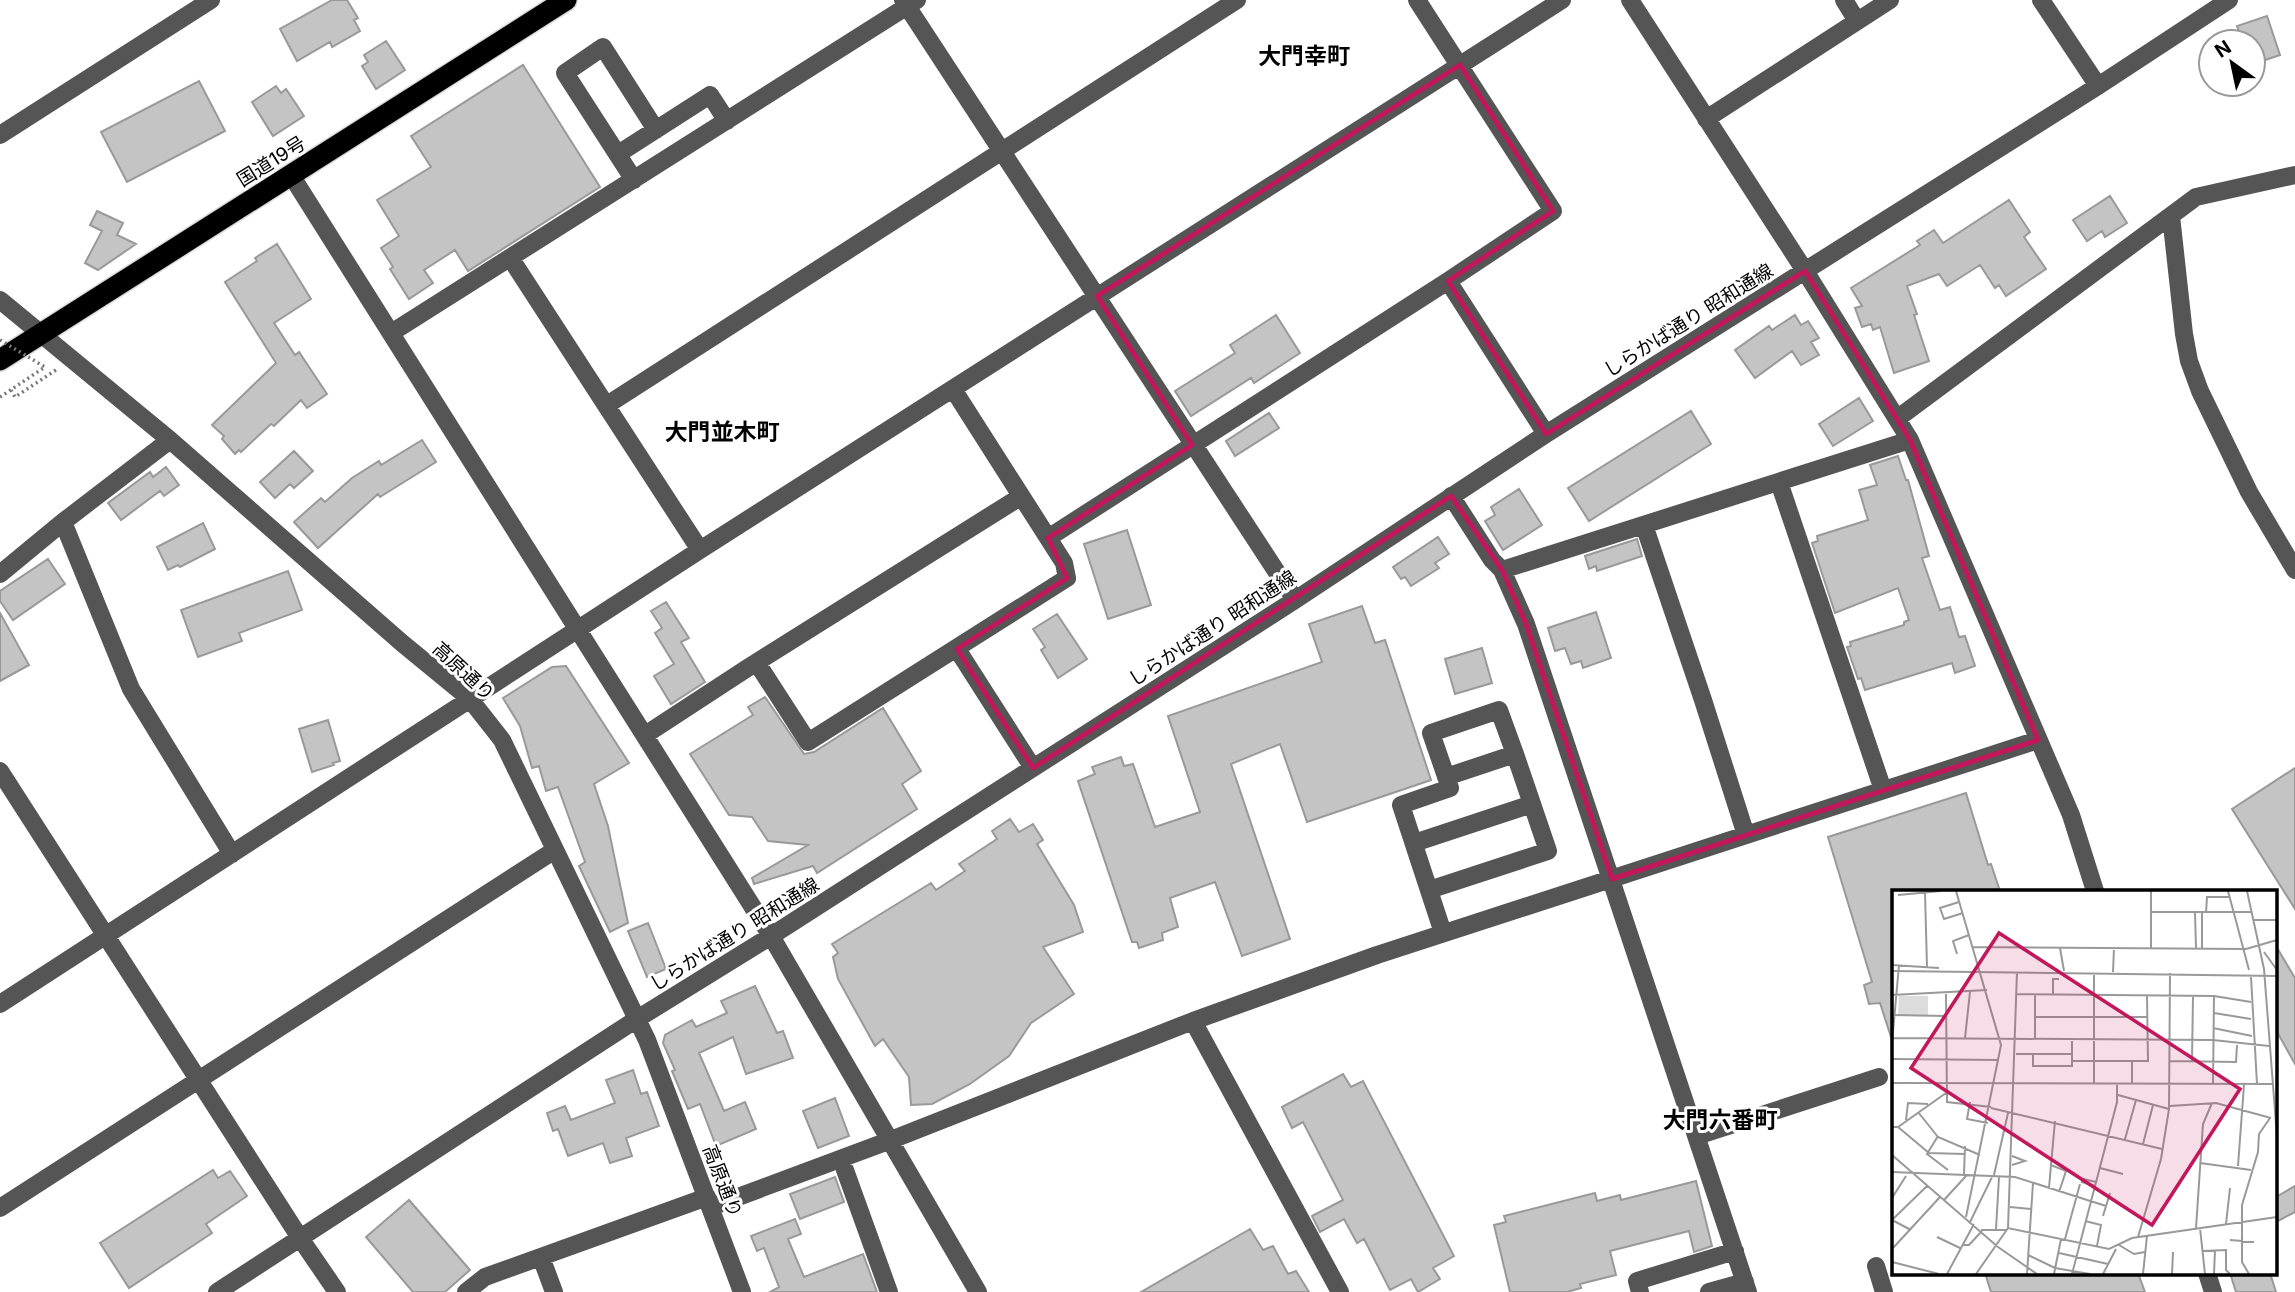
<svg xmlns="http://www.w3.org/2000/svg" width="2295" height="1292" font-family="Inter,'Noto Sans JP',sans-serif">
  <rect width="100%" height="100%" fill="#fff"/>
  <path fill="#c4c4c4" stroke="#999" stroke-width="2" d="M 332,0 L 347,0 L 358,18 L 354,20 L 360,31 L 332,47 L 330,42 L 297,61 L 280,29 Z
    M 2267,16 L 2280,55 L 2253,64 L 2253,42 L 2243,42 L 2237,26 Z
    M 386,41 L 405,70 L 376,89 L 362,66 L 368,62 L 364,55 Z
    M 523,65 L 600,187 L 468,271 L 455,250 L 424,270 L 433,283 L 409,299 L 390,269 L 393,267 L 381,248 L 399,236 L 377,200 L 431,167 L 411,136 Z
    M 199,81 L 225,131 L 127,182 L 101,132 Z
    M 276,86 L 281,93 L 286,89 L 304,116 L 273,136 L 252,102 Z
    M 2110,196 L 2127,223 L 2105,237 L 2102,231 L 2087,241 L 2073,220 Z
    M 2009,200 L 2030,232 L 2024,237 L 2046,269 L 2006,296 L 1999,285 L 1995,288 L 1980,265 L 1947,286 L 1939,274 L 1907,286 L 1917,314 L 1914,315 L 1929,361 L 1894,373 L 1880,327 L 1873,330 L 1871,324 L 1862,327 L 1855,308 L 1862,306 L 1851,288 L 1920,245 L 1917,241 L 1934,230 L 1943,243 Z
    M 97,211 L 123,223 L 117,235 L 136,244 L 98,270 L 85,263 L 102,231 L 90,225 Z
    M 277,244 L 311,299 L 274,323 L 295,355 L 299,352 L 327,394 L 307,408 L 301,400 L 274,426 L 271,424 L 241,452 L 239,450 L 235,454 L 222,439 L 224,436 L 212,425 L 276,363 L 225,282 L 257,261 L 255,258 Z
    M 1276,315 L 1300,353 L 1254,383 L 1251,378 L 1191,416 L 1175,391 L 1235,353 L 1230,345 Z
    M 1795,315 L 1801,325 L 1808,321 L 1819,338 L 1811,342 L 1819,355 L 1801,365 L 1792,351 L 1755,378 L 1735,350 L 1769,326 L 1772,330 Z
    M 1859,398 L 1873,421 L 1833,446 L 1819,424 Z
    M 1691,411 L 1711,444 L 1589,521 L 1568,488 Z
    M 1269,413 L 1279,428 L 1235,456 L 1226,441 Z
    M 422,440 L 436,462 L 380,497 L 378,494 L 318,548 L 294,522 L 321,498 L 325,502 L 352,478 L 379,461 L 381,465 Z
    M 294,451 L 313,471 L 294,488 L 290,484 L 275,498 L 260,482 Z
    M 1898,456 L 1906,480 L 1908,480 L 1929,556 L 1922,558 L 1940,610 L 1950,607 L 1959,637 L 1965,636 L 1975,666 L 1955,673 L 1952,663 L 1865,690 L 1861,678 L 1858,679 L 1847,647 L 1851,646 L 1850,642 L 1904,625 L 1904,622 L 1909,620 L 1898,588 L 1835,613 L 1812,543 L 1818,541 L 1817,536 L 1868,520 L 1859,490 L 1877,485 L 1870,465 Z
    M 166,467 L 179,485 L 164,496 L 160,491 L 121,520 L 108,503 L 150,472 L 153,477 Z
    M 1519,489 L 1542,525 L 1503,550 L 1485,521 L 1495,515 L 1491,507 Z
    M 203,523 L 215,549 L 180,567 L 178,565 L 168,570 L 157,547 Z
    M 1127,530 L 1151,605 L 1108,619 L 1084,544 Z
    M 1438,537 L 1449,554 L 1435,563 L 1439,568 L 1411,586 L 1405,577 L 1401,579 L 1393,567 Z
    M 1637,539 L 1642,556 L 1597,571 L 1596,566 L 1589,569 L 1585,556 Z
    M 48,559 L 65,584 L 13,620 L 0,601 L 0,591 Z
    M 288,571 L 302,610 L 239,633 L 242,641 L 198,657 L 181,610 Z
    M 666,602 L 689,638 L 681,642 L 705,682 L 671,704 L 654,676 L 674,664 L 655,633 L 662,628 L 651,611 Z
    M 1362,606 L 1375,643 L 1385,640 L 1431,780 L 1307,822 L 1280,744 L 1231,764 L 1290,939 L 1242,956 L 1215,882 L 1170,898 L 1178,927 L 1162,933 L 1163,940 L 1139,948 L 1137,942 L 1132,942 L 1078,781 L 1095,774 L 1092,767 L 1121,757 L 1124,766 L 1133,764 L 1155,827 L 1200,812 L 1168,716 L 1322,662 L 1309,624 Z
    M 1596,612 L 1611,658 L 1583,668 L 1581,661 L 1571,664 L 1565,648 L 1555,651 L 1548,628 Z
    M 0,613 L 29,665 L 0,681 Z
    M 1057,614 L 1087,659 L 1058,678 L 1041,650 L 1045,647 L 1033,629 Z
    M 1482,648 L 1492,683 L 1455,694 L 1445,659 Z
    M 566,666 L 629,763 L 594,784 L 608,826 L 628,923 L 610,932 L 579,866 L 585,862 L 558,787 L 546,791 L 539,766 L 532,768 L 520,726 L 503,698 L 552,667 Z
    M 765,697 L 804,754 L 814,752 L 883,708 L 921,771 L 902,784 L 917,809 L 817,873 L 813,866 L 754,884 L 752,878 L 808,845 L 768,841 L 752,817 L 729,815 L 690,754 L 753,715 L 748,707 Z
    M 328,720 L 340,761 L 333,763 L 334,765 L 312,772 L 299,729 Z
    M 2295,768 L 2295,909 L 2232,809 Z
    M 1966,793 L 1988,865 L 1991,864 L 2000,891 L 1894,891 L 1894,1036 L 1891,1037 L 1880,1003 L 1869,1004 L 1864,985 L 1872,982 L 1828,837 Z
    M 1010,819 L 1019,832 L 1033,824 L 1043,840 L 1037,844 L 1074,905 L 1083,932 L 1043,947 L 1074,994 L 1031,1023 L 1009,1056 L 970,1084 L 932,1104 L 911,1105 L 909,1077 L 883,1039 L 875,1046 L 838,979 L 833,957 L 838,953 L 832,944 L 931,883 L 936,890 L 965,871 L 959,864 L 997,839 L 992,831 Z
    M 648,923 L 666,969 L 647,977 L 628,931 Z
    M 2276,946 L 2295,978 L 2295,1064 L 2276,1030 Z
    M 755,986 L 777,1033 L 783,1031 L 793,1058 L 746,1074 L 733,1037 L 699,1053 L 724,1111 L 745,1102 L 756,1129 L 716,1146 L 700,1104 L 688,1109 L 672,1071 L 675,1070 L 663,1043 L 665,1035 L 692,1020 L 696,1027 L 727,1013 L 721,1001 Z
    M 633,1070 L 641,1094 L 647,1092 L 659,1126 L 626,1138 L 632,1156 L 610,1163 L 603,1143 L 568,1156 L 558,1129 L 553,1131 L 547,1113 L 565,1106 L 571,1120 L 615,1103 L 606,1080 Z
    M 1343,1074 L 1351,1087 L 1363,1081 L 1454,1256 L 1433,1268 L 1440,1279 L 1418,1292 L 1411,1279 L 1390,1290 L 1364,1239 L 1357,1243 L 1344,1219 L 1320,1232 L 1312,1216 L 1343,1200 L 1303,1122 L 1292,1128 L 1282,1107 Z
    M 835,1098 L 849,1136 L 818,1148 L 803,1111 Z
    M 213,1170 L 218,1178 L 230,1171 L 247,1196 L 206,1224 L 212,1233 L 129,1288 L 100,1243 Z
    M 835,1177 L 844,1202 L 800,1219 L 790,1194 Z
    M 1696,1181 L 1712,1246 L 1694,1252 L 1689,1231 L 1610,1251 L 1616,1275 L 1580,1284 L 1581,1288 L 1567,1292 L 1510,1292 L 1494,1225 L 1506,1222 L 1504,1216 L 1595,1193 L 1597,1201 L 1620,1195 L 1621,1200 Z
    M 2295,1186 L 2295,1212 L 2276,1222 L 2276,1197 Z
    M 409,1200 L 470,1270 L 445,1292 L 413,1292 L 366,1237 Z
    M 795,1219 L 801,1234 L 788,1239 L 804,1277 L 863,1254 L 877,1292 L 770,1292 L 779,1287 L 764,1248 L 757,1251 L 751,1236 Z
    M 1250,1229 L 1263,1250 L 1273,1246 L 1288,1274 L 1296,1271 L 1309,1292 L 1141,1292 Z
    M 1985,1273 L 2138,1273 L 2145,1292 L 1991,1292 Z
    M 2230,1273 L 2270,1273 L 2276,1292 L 2236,1292 Z"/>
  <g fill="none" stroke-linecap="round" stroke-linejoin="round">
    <g stroke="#dbdbdb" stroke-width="24">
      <path id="highway" d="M 0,360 L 566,0"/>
    </g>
    <path stroke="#777" stroke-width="3.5" stroke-dasharray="2 3.5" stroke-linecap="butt" d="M 11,390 L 15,397 L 56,370
      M 0,397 L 45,367"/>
    <path stroke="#555" stroke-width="18" d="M 903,0 L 1295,600
      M 1630,0 L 1805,271 L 1910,440 L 2071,815 L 2095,891
      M 1844,0 L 1857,21
      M 2041,0 L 2098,86
      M 1706,119 L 1890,0
      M 0,135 L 211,0
      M 618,154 L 710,95 L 727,121
      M 291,175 L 771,936 L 978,1292
      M 634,180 L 565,73 L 603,47 L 656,130
      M 2171,216 L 2184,334 L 2189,361 L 2200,391 L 2249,492 L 2295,570
      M 511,259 L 700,550
      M 1448,281 L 1546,434
      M 0,300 L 170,440 L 402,643 L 469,698 L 502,740 L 647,1040 L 742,1292
      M 391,333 L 917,0
      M 607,405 L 1237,0
      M 1898,418 L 2196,197 L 2295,175
      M 1779,482 L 1883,790
      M 1451,496 L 1492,560 L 1502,570 L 1526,624 L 1748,1292
      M 63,522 L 131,689 L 232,854
      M 1644,525 L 1703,700 L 1746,835
      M 1048,538 L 1448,281 L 1553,211 L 1417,0
      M 1502,570 L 1910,440
      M 0,574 L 63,522 L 170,440
      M 957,649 L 1033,768
      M 757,663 L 808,742 L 1067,578 L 1064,563 L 953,389
      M 645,735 L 746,669 L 1020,497
      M 0,771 L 300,1238 L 337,1292
      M 1414,843 L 1532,804 L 1515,754
      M 1429,890 L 1548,851 L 1532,804
      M 1443,933 L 1401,805 L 1450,788 L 1431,733 L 1499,710 L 1515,754 L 1446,777
      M 0,1004 L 700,550 L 1562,0
      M 1193,1021 L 1340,1292
      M 1697,1136 L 1879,1077
      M 845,1170 L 889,1292
      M 711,1207 L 891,1140 L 1193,1021 L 1377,955 L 2038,740
      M 0,1208 L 555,850
      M 541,1257 L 554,1292
      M 1876,1266 L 1884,1292
      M 2207,1273 L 2213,1292
      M 217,1292 L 637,1019 L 771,936 L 1295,600 L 1546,434 L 2098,86 L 2229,0
      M 466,1292 L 485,1277 L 707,1197
      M 1640,1292 L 1637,1281 L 1735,1251
      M 1709,1292 L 1745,1282"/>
    <use href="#highway" stroke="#000" stroke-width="21"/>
    <path stroke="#777" stroke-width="3.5" stroke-dasharray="2 3.5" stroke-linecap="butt" d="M 0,340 L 45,367"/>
  </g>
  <path fill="none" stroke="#c2185b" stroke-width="5" stroke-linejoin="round" d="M 1460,65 L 1553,211 L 1448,281 L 1546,434 L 1805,271 L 1910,440 L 2038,740 L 1612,879 L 1526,624 L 1502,570 L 1451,496 L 1033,768 L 957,649 L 1067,578 L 1048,538 L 1192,445 L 1097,296 Z"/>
  <g text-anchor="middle" stroke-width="6" stroke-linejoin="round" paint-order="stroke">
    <g font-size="19" fill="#000" stroke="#fff">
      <text transform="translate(271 161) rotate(-32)" y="7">国道19号</text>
      <text transform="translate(1688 320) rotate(-32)" y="7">しらかば通り 昭和通線</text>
      <text transform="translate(1212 628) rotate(-33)" y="7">しらかば通り 昭和通線</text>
      <text transform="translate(464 671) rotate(43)" y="7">高原通り</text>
      <text transform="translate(734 934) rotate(-32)" y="7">しらかば通り 昭和通線</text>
      <text transform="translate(723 1181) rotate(69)" y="7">高原通り</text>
    </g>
    <g font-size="23" font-weight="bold" fill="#000" stroke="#fff">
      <text x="1304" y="64">大門幸町</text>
      <text x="722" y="440">大門並木町</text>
      <text x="1720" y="1128">大門六番町</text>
    </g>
  </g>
  <g transform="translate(1892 890)">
    <rect width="385" height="385" fill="#fff"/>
    <path d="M 7,106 L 36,106 L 36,125 L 6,125 Z" fill="#dcdcdc"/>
    <path fill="none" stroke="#999" stroke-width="2" d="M 64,1 L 109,155 L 74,327M 336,1 L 357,80M 355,1 L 372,79 L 385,247M 33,3 L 35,77M 6,5 L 49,1M 67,12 L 48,18 L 52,29 L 71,23M 259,22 L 360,22M 303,23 L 304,58M 310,23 L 310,58M 314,23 L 315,7 L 338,7M 361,30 L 385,30M 81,57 L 354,59 L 385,50M 168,58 L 172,81M 259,58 L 259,1M 372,62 L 385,80M 65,64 L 61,51 L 77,45M 0,75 L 47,78M 0,81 L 385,86M 221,82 L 222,58M 202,83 L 202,194M 359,87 L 365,194M 54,104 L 55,212 L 99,217M 125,104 L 322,106 L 321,195M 0,105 L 95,100M 161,105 L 161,89 L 167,89M 322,106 L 359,112M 322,123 L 359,129M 0,125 L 54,126M 143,127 L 256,127M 321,138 L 360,146M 0,148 L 321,150 L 377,156M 73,148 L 78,102M 143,148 L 143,105M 0,153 L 7,75M 124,164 L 180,164M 141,164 L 141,176 L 180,176 L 180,148M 0,169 L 107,170M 180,171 L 256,171 L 255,106M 278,171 L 344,172 L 345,155M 300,171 L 301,106M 0,193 L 380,194M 240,194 L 240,171M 226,205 L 277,219M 78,212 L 75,229 L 96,233M 278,216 L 324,213 L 379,228M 99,218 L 270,259M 26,222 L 46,247 L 88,265M 14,230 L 16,213 L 36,214M 0,237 L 6,237 L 54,203M 6,237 L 37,263 L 72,264M 46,246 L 35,264 L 56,280M 233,249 L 244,210M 251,254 L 261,215M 0,265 L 106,357 L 145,384M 308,273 L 359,280M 120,275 L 133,271 L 120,266M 159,275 L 163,231M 346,276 L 352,195M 208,278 L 231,284M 0,282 L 123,287 L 214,316M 72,284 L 73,256M 102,285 L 116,223M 203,296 L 190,292 L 191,289 L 204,292M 157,298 L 159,275 L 174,281 L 167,302M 0,308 L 14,286M 52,310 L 74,286M 118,317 L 139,319M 211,326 L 218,303M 0,330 L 35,296M 0,330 L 19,340M 193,331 L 209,335 L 205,356M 78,332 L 100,287M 334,334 L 338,298M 116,338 L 125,82M 304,338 L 311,234 L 320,213M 308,338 L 313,384M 104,339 L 107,287M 89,340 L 115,340M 45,347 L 68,358M 246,347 L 269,269 L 277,219 L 278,83M 173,349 L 188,294M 338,350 L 362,352M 70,355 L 77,355 L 90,341M 227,355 L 242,364 L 253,362M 1,358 L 48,307M 310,361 L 334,360 L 334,380 L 338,384M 167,363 L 216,374M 136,365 L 163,378 L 198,384M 0,372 L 47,384M 55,384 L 82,334M 84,384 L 116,338 L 217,359 L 240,348 L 385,327M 135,384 L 141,293M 162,384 L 169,349M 180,384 L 225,212 L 225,194M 211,384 L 224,359M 251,384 L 255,346M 280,384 L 281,362M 322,384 L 323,360M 357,384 L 350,372 L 350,315 L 366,262 L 367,244 L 378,228"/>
    <path fill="#c2185b" fill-opacity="0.15" stroke="#c2185b" stroke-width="3.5" d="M 107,43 L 348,199 L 260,335 L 19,178 Z"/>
    <rect width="385" height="385" fill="none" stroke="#000" stroke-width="3.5"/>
  </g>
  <g transform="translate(2232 63) rotate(327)"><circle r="33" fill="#ffffff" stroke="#999999" stroke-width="2"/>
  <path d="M0-5L12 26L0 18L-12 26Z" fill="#000000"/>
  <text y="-10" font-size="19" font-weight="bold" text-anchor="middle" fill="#000000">N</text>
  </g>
</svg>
